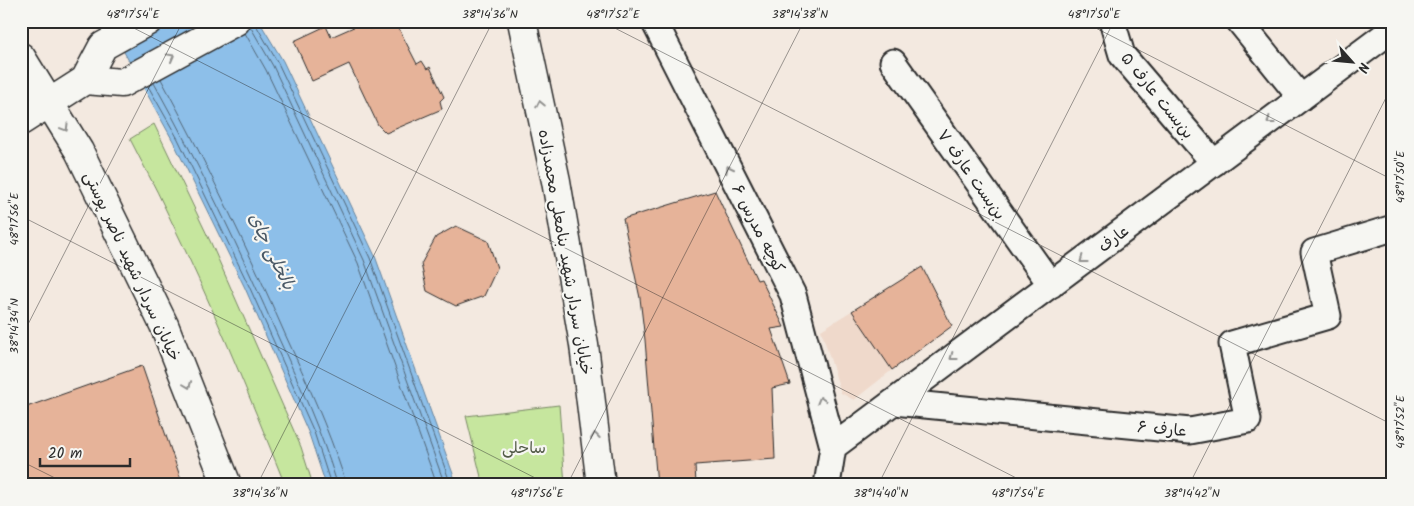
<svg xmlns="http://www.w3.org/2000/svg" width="1414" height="506" font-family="Kalam,'Playpen Sans Arabic',sans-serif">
  <rect width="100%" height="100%" fill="#f3e9e0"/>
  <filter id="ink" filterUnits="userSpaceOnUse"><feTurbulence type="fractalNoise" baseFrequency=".02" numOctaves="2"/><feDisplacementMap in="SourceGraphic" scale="10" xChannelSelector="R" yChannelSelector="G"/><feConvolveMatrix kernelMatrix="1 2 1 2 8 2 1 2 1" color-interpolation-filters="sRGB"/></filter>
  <g filter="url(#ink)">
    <path fill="#efd9cb" d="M 922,267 L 952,326 L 892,370 L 854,400 L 841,393 L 821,330 Z"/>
    <path fill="#c6e69e" stroke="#788864" d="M 154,124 L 211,243 L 301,447 L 313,485 L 285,485 C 248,392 210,300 166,210 C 155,186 142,163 130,139 Z
      M 559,405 L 565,485 L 483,485 L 466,416 Z"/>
    <path fill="#8dbfe9" stroke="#66849d" d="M 107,21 L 259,21 L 283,61 L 375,256 L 457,485 L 326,485 L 309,434 L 245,288 L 173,141 Z"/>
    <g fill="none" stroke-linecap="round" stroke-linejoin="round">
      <path stroke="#526677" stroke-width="1" d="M 255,21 L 256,25 L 278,63 L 370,258 L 451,485
        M 250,26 L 273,66 L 364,260 L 445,485
        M 245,33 L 266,70 L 358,263 L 437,485
        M 161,79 C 206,162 247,247 285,334 C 307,382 328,428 344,477 L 344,485
        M 154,83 C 200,166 241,252 279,339 C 300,385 321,431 336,480 L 337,485
        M 148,86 L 178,139 L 249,286 L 314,432 L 331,485"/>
    </g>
    <path fill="#e6b399" stroke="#2b2b2b" d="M 389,21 L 395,21 L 417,64 L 422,61 L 427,69 L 430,67 L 444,97 L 440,101 L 442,109 L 386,133 L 378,125 L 349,64 L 312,81 L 294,41 L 326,26 L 331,37 L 365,22 L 369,29 Z
      M 715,191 L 757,280 L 761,279 L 784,327 L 771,329 L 790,384 L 772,388 L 775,459 L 695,465 L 696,485 L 657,485 L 645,340 L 640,298 L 623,219 Z
      M 456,226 L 488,241 L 497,268 L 484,296 L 456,306 L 427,291 L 421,264 L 436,237 Z
      M 922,267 L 952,326 L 892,370 L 852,311 Z
      M 142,366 L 183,485 L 21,485 L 21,409 Z"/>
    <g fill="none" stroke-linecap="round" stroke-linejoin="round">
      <g stroke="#2b2b2b" stroke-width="29">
        <path id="street" d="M 654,21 L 793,295 L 833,447 L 827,485
          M 1112,21 L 1122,55 L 1214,163
          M 1239,21 L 1301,98
          M 893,62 L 1051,285
          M 894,402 L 1190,431 L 1248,420 L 1232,344 L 1328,316 L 1314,252 L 1393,228
          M 833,447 L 1393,29"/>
      </g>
      <g stroke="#2b2b2b" stroke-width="31">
        <path id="secondary" d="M 522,21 L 556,181 L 584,345 L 601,485
          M 21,57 L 79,151 L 164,325 L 227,485
          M 85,80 L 122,83 L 236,21
          M 21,121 L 85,80 L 103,46 L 148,21"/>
      </g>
      <use href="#street" stroke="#f6f6f2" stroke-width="25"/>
      <use href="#secondary" stroke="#f6f6f2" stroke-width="28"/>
    </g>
    <defs><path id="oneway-chevron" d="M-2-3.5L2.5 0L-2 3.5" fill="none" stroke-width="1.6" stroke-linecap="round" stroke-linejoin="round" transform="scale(1.25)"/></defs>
    <g stroke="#90908e">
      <use href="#oneway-chevron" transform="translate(171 57) rotate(-29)"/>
      <use href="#oneway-chevron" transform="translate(540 104) rotate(-102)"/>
      <use href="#oneway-chevron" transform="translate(1270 121) rotate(143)"/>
      <use href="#oneway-chevron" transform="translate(65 128) rotate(59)"/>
      <use href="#oneway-chevron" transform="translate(729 169) rotate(-117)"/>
      <use href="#oneway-chevron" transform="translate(1083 260) rotate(143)"/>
      <use href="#oneway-chevron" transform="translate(953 357) rotate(143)"/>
      <use href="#oneway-chevron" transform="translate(188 385) rotate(69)"/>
      <use href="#oneway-chevron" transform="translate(821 400) rotate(-105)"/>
      <use href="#oneway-chevron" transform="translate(595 436) rotate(-97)"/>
    </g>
  </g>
  <path fill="none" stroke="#2b2b2b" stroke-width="1" stroke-opacity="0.45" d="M 120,21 L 1030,485M 601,21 L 1393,425M 1082,21 L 1393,180M 21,216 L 549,485M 21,338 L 183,21M 21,461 L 69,485M 257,485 L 493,21M 567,485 L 804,21M 878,485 L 1114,21M 1189,485 L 1393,84"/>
  <g text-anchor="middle" stroke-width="4.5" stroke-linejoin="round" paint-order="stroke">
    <g font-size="16" fill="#2b2b2b" stroke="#f6f6f2">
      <text transform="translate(1158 95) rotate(51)" y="6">بن‌بست عارف ۵</text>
      <text transform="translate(972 174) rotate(55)" y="6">بن‌بست عارف ۷</text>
      <text transform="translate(759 228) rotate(63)" y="6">کوچه مدرس ۶</text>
      <text transform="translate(1113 238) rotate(-37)" y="6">عارف</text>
      <text transform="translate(566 252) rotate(80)" y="6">خیابان سردار شهید بنامعلی محمدزاده</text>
      <text transform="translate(133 266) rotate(65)" y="6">خیابان سردار شهید ناصر پوستی</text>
      <text transform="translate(1162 428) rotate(5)" y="6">عارف ۶</text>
    </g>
    <g font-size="16" fill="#525a48" stroke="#f6f6f2">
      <text x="524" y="453">ساحلی</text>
    </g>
    <g font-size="18" font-style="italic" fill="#485764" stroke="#f6f6f2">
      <text transform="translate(272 251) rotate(64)" y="6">بالخلی چای</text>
    </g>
  </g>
  <rect width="1414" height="506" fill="none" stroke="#f6f6f2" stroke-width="55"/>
  <g transform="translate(1352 62) rotate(117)" stroke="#f6f6f2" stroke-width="4" paint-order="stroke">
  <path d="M0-4L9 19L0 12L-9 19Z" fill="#2b2b2b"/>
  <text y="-8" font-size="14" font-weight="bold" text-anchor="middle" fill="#2b2b2b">N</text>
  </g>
  <path d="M40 458v8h90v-8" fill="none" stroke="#2b2b2b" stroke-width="2.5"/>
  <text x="48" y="458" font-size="15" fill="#2b2b2b" stroke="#f6f6f2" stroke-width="4" paint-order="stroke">20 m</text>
  <rect x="28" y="28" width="1358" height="450" fill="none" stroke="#2b2b2b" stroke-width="2"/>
  <g font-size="12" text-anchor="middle" fill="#2b2b2b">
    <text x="133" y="18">48°17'54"E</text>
    <text x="490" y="18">38°14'36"N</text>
    <text x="613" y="18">48°17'52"E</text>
    <text x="800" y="18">38°14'38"N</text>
    <text x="1094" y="18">48°17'50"E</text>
    <text transform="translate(1400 177) rotate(-90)" y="4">48°17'50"E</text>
    <text transform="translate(14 219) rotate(-90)" y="4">48°17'56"E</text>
    <text transform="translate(14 326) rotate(-90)" y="4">38°14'34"N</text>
    <text transform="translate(1400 422) rotate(-90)" y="4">48°17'52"E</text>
    <text x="260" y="497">38°14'36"N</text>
    <text x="537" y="497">48°17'56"E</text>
    <text x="881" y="497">38°14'40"N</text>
    <text x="1018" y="497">48°17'54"E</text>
    <text x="1192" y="497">38°14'42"N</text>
  </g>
</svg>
